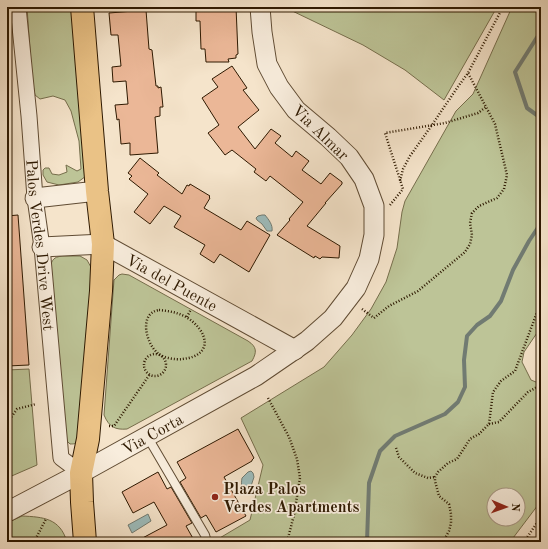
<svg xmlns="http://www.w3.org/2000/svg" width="548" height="549" font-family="'Old Standard TT',serif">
  <rect width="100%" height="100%" fill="#f5e4cb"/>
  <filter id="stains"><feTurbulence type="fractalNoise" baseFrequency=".005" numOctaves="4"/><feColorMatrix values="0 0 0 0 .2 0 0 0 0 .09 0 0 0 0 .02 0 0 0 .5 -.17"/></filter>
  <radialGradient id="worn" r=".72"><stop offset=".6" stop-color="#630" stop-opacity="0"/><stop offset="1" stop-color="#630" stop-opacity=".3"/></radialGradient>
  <path fill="#bdc497" stroke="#766e4c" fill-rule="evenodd" d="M 27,7 L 74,7 L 86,176 L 78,182 L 59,185 L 47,182 L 43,175 L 43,170 L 45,168 L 49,168 L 52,174 L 59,175 L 67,172 L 66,165 L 77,171 L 81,169 L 79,141 L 71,111 L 65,100 L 53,96 L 40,99 L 35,95 L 32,80 Z
    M 284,7 L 497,7 L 444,100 L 405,70 L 363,45 Z
    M 512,7 L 541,7 L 541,327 L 524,352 L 522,362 L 531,380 L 541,384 L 541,501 L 510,542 L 219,542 L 218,539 L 250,520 L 263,465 L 241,418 L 324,367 L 352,335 L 371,309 L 386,282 L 397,248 L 402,212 L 405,201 L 456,111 L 473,94 ZM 494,495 L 518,495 L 518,519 L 494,519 Z
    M 62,256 L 80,256 L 87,260 L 92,269 L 78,441 C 76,444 74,444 70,444 L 66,440 L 51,264 C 53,258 56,257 62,256 Z
    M 122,274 L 129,275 L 248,341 C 257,347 257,352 252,361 L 127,429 C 115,430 109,427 104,415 L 114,280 L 119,275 Z
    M 29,369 L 37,465 L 7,478 L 7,370 Z
    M 22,516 C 43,517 60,518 67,542 L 7,542 L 7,523 Z"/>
  <path fill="#9dbdbd" stroke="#717b72" d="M 262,215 L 265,215 C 269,220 273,225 272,231 L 267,231 L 262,224 L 257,220 L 256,218 L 258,216 Z
    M 251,471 L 253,473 L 254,477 L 249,492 L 246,493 C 241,488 241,484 242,478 L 248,472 Z
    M 148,514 L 151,521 L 132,533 L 128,525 Z"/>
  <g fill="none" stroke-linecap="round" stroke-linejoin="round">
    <path stroke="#717b72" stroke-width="4" d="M 541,31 L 515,72 L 527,108 L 541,118
      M 367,542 L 369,483 L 380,451 L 395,436 L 445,414 L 458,402 L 465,387 L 464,360 L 467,336 L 477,325 L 490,316 L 501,301 L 513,270 L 529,241 L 541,223"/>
  </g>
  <path fill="#ebb797" stroke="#2e1901" d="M 196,7 L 236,7 L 238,54 L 236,55 L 236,58 L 228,59 L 229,62 L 206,62 L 205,49 L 201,49 L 200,21 L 196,21 Z
    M 146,10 L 149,49 L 152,50 L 156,86 L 158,86 L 158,88 L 161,87 L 163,107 L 160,107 L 160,116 L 155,117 L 158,153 L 130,155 L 130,143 L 121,144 L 119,119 L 117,120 L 115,105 L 128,104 L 126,81 L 113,82 L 112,67 L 121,66 L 118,35 L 111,35 L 109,13 Z
    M 232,66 L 247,88 L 243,90 L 259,110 L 238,127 L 255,149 L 271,129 L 281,136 L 275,143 L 292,157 L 296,151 L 309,161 L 302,170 L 321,184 L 330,173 L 342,182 L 342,184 L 325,203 L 326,203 L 307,226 L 340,246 L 339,258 L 322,257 L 320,259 L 315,256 L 314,258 L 277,235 L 290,220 L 289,219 L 303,202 L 270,176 L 266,181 L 254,172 L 256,169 L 232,150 L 225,155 L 208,133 L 219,125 L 202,98 L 218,87 L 212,79 Z
    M 140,158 L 159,173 L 157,175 L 182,194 L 187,185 L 189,186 L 190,184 L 210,196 L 209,197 L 210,198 L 204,208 L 241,230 L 247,221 L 270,235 L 249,272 L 220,254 L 214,263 L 200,254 L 205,245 L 174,227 L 181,216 L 164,206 L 150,224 L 134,212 L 148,194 L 129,179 L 132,176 L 128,173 Z
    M 18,215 L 29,365 L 7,366 L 7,216 Z
    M 238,429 L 254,458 L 252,460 L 252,461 L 224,477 L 246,516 L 216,532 L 206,515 L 201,518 L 180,482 L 186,478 L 177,462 Z
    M 158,472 L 167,489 L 171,487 L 192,523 L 186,526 L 195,542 L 135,542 L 167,525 L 154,502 L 133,513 L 122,492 Z"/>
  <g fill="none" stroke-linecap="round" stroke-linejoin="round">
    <g stroke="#604c34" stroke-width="10">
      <path id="service" d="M 147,436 L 205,535 L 207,542"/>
    </g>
    <g stroke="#604c34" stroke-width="17">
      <g id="minor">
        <path id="s1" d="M 18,7 L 29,116 L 35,198 L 42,247 L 61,458 L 81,473"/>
      </g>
    </g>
    <g stroke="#604c34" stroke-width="21">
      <g id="tertiary">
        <path d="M 35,198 L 97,191"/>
        <path id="s2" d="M 42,247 L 103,244 L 295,350"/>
        <path id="s3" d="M 7,512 L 81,473 L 256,376 L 307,341 L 333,318 L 356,288 L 369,259 L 374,235 L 374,206 L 364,179 L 349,157 L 328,137 L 296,110 L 279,87 L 267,64 L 262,32 L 260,7"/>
      </g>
    </g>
    <g stroke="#2e1901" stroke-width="24">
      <path id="primary" d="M 82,7 L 97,191 L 103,244 L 101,291 L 88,439 L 81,473 L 82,502 L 85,542"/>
    </g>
    <path stroke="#2e1901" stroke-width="2.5" stroke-dasharray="1 2" stroke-linecap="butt" d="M 400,181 L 403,169 L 410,156 L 432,125 L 457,88 L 468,73 L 503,7
      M 390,205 L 403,189 L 385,133 L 445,123 L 478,113 L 486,107
      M 362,309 L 374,318 L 389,306 L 418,291 L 465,252 L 470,244 L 472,235 L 470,223 L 472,213 L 479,206 L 497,198 L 504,189 L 507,175 L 495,124 L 468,73
      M 159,310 C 168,311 177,312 186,317 C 208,330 215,356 182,359 C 176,360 164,358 159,354 C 146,345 138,313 159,310 Z
      M 187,317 L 191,309
      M144 365a11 11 0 1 1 22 0a11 11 0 1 1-22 0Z
      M 268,398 L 289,437 L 297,459 L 300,478 L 294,515 L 287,542
      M 7,421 L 12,416 L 17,409 L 36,404
      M 489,424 L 499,422 L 528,392 L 539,386
      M 109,426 L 114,426 L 150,374
      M 396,448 L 399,457 L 415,473 L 428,478 L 435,477
      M 34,542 L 46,519
      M 443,542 L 449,531 L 451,523 L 451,514 L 449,504 L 439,496 L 435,481 L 435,477 L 438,472 L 448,463 L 457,459 L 470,439 L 479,434 L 489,424 L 493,392 L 501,381 L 515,371 L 536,315 L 541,300
      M 524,542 L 541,517"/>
    <use href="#service" stroke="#f8eddd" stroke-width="8"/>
    <use href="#minor" stroke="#f8eddd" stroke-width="15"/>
    <use href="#tertiary" stroke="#f8eddd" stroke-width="19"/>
    <use href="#primary" stroke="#eac286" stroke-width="22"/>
  </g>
  <circle fill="#8f2418" stroke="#f8eddd" stroke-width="1.5" cx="215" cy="497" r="4"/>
  <g text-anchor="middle" stroke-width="3.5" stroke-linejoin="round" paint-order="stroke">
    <g font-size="16" fill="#2e1901" stroke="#f8eddd">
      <text transform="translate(321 132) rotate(44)" y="6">Via Almar</text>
      <text dy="6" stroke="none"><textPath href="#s1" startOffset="239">Palos Verdes Drive West</textPath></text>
      <text dy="6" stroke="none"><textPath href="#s2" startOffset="140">Via del Puente</textPath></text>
      <text dy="6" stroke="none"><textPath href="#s3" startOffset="165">Via Corta</textPath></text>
    </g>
    <g font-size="16" font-weight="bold" fill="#2e1901" stroke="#f8eddd" text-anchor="start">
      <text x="223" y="494">Plaza Palos<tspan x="223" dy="18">Verdes Apartments</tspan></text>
    </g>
  </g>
  <rect width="548" height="549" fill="none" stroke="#f5e4cb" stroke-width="24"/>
  <rect x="8" y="8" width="532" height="533" fill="none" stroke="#2e1901" stroke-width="2"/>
  <rect x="12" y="12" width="524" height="525" fill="none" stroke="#2e1901"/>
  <g transform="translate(506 507) rotate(92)"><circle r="19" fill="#f8eddd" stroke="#a79885"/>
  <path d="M0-3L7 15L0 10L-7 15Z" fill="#8f2418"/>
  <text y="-6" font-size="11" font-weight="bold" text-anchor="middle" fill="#2e1901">N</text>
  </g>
  <rect width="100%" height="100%" filter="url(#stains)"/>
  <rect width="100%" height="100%" fill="url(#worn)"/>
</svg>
